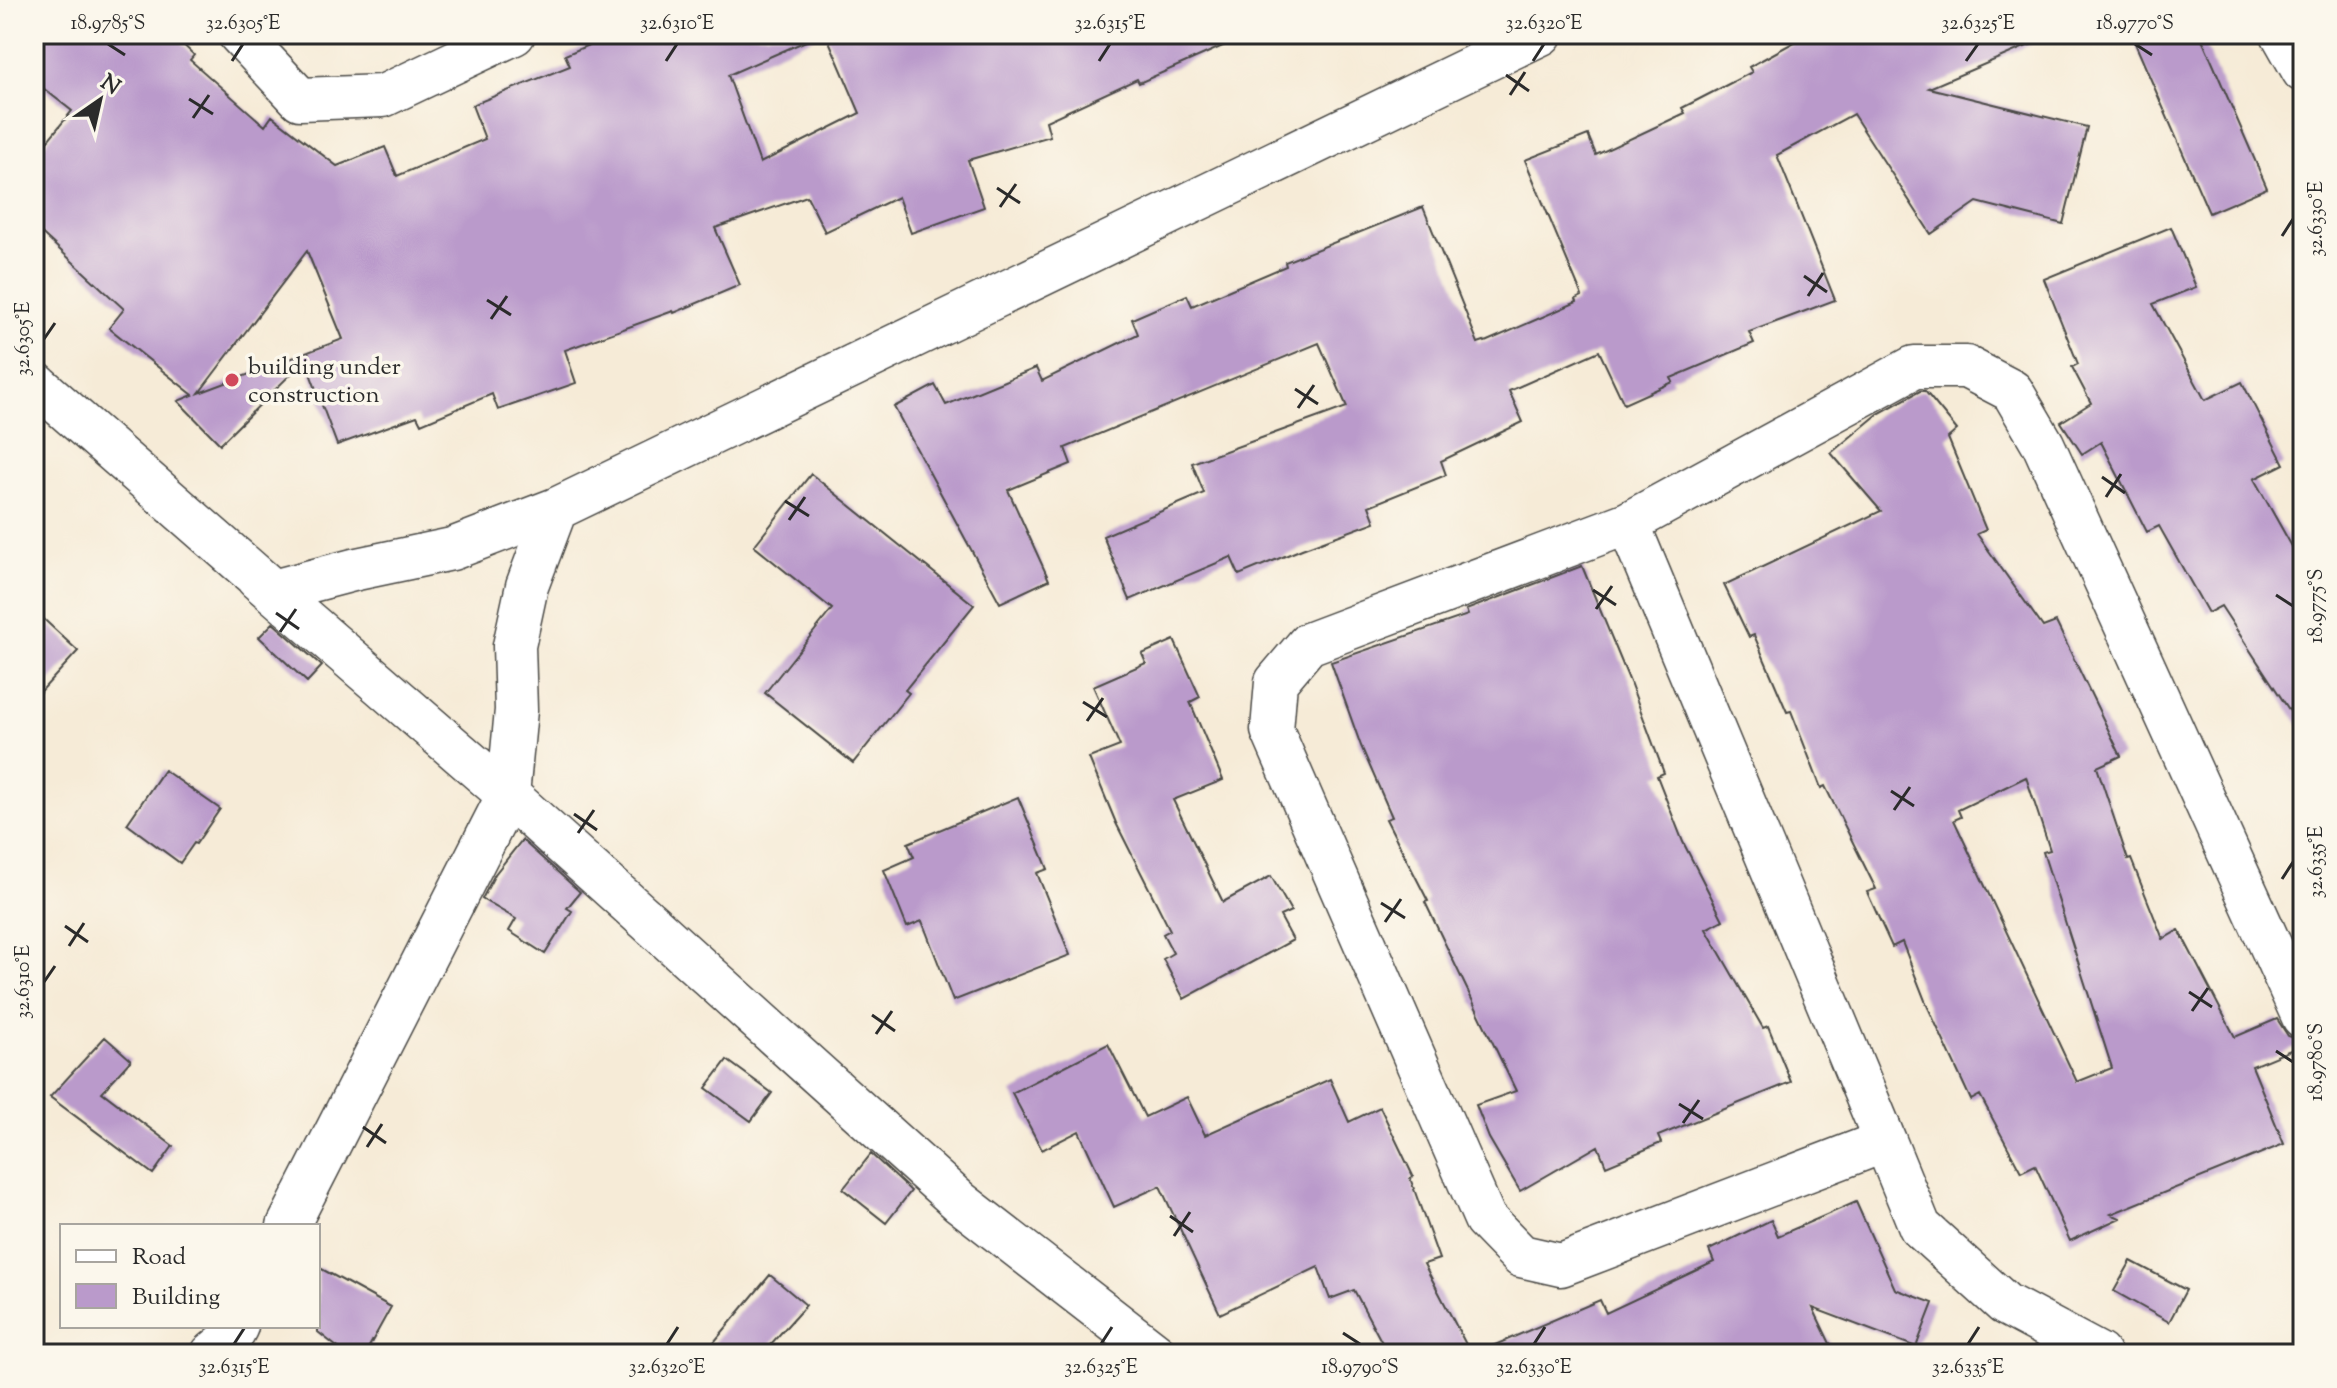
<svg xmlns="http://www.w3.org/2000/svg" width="2337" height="1388" font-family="'Sorts Mill Goudy',serif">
  <rect width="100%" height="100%" fill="#fbf7ec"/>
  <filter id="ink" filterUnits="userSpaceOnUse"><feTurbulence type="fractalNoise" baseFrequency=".0125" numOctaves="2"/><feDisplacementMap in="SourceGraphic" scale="16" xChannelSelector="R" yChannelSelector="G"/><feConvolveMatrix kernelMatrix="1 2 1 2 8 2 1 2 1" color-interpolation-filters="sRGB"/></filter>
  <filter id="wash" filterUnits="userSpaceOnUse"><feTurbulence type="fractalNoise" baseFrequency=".006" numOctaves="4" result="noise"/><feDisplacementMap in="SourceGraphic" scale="32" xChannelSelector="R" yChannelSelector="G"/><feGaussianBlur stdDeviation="1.8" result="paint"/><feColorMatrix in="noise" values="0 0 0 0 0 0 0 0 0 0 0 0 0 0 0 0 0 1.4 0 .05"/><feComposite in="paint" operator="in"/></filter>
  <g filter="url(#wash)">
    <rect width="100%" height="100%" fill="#f6ebd7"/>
    <g id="blocks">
      <path fill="#ba9acb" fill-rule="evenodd" d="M 34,34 L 172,34 L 194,55 L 190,60 L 265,126 L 272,116 L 337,166 L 385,147 L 397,176 L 485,139 L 472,105 L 570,66 L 565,55 L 614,34 L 822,34 L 728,75 L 760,163 L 860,113 L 826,34 L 1250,34 L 1139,83 L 1137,79 L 1046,121 L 1050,136 L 968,160 L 984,207 L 911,233 L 898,197 L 825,232 L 807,196 L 715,228 L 740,285 L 674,313 L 673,311 L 565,350 L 576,383 L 498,410 L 492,394 L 421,424 L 417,416 L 337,445 L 305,360 L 220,444 L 178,401 L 193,395 L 109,328 L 124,309 L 34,226 L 34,157 L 72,111 L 34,81 ZM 307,251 L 343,339 L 199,393 Z
        M 1809,34 L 2055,34 L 1929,88 L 2087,127 L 2063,224 L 1977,202 L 1931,234 L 1853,114 L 1777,155 L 1835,300 L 1749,332 L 1754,343 L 1671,378 L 1673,382 L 1624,404 L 1599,351 L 1509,391 L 1523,422 L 1441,461 L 1446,475 L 1369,506 L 1375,522 L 1302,549 L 1239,575 L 1231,557 L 1130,600 L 1103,536 L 1204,493 L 1192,463 L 1347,407 L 1319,343 L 1065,448 L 1071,464 L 1008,490 L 1049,580 L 1000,603 L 894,407 L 935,385 L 946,405 L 1036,368 L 1042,381 L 1138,334 L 1132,319 L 1187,295 L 1192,306 L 1286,266 L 1285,262 L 1423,207 L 1478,343 L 1484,341 L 1485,342 L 1577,302 L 1576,299 L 1582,296 L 1525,160 L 1588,135 L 1596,155 L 1685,113 L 1682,108 L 1752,72 L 1749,67 Z
        M 2131,34 L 2200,34 L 2267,188 L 2209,213 Z
        M 2171,227 L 2196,287 L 2153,304 L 2205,400 L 2242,382 L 2284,464 L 2254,479 L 2303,566 L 2303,731 L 2221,606 L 2208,613 L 2159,526 L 2147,532 L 2101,442 L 2082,454 L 2061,422 L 2091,403 L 2072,367 L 2078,364 L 2044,279 Z
        M 1920,391 L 1925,391 L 1957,430 L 1948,438 L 1986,530 L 1977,534 L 2043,627 L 2056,622 L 2121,756 L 2097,767 L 2128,860 L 2131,859 L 2163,939 L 2179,930 L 2235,1037 L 2277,1019 L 2288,1036 L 2303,1041 L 2303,1045 L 2252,1066 L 2284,1144 L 2111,1214 L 2120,1218 L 2070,1241 L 2035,1165 L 2021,1172 L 1980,1095 L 1971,1100 L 1926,1003 L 1902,942 L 1892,947 L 1867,892 L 1876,889 L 1825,786 L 1821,788 L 1791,711 L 1787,712 L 1754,635 L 1749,637 L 1724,585 L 1881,511 L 1831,453 L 1878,414 ZM 2026,777 L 2050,850 L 2043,852 L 2112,1068 L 2077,1082 L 1954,820 L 1961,817 L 1958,810 Z
        M 811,474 L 974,605 L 905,690 L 909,693 L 853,763 L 765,693 L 832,609 L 754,546 Z
        M 1582,566 L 1630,682 L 1664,773 L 1657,776 L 1683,842 L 1723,920 L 1706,929 L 1763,1028 L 1768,1026 L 1791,1082 L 1658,1136 L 1661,1143 L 1606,1166 L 1598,1146 L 1520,1191 L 1489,1138 L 1476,1105 L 1516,1091 L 1425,902 L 1428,901 L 1386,819 L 1392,817 L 1361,746 L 1331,662 L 1468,615 L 1466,610 Z
        M 34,610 L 78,651 L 34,699 Z
        M 273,623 L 322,666 L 307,682 L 259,637 Z
        M 1174,640 L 1200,697 L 1190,702 L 1223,780 L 1173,800 L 1223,902 L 1271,876 L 1291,911 L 1280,916 L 1293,940 L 1184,999 L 1163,959 L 1173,953 L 1163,934 L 1170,930 L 1116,823 L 1089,758 L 1120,746 L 1093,686 L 1146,663 L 1142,654 Z
        M 164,770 L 220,809 L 196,844 L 194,843 L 180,863 L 127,824 Z
        M 1018,797 L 1048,869 L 1037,873 L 1070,955 L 953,1001 L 922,921 L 907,927 L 884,870 L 914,857 L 908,843 Z
        M 522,840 L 580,892 L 567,908 L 572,911 L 545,954 L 509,931 L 516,919 L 482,899 L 495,874 Z
        M 105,1037 L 131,1060 L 102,1092 L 173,1146 L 153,1174 L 50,1097 Z
        M 1108,1044 L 1145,1117 L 1187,1097 L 1205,1135 L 1330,1079 L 1349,1122 L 1380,1107 L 1413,1176 L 1410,1178 L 1439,1259 L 1424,1264 L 1471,1354 L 1388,1354 L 1354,1290 L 1330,1299 L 1318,1267 L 1220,1314 L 1160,1186 L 1114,1207 L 1079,1131 L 1042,1150 L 1012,1093 Z
        M 727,1060 L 772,1093 L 751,1121 L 706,1088 Z
        M 871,1154 L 911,1191 L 886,1223 L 843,1189 Z
        M 1856,1202 L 1895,1289 L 1933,1303 L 1916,1347 L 1813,1308 L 1835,1354 L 1474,1354 L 1600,1300 L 1606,1313 L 1714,1262 L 1709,1250 L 1771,1220 L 1778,1236 Z
        M 2131,1261 L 2186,1290 L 2169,1322 L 2114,1291 Z
        M 318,1267 L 391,1307 L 365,1354 L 346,1354 L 318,1332 Z
        M 770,1275 L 806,1305 L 762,1354 L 704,1354 Z"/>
    </g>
  </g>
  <g filter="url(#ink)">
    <use href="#blocks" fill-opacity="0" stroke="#494845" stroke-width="2"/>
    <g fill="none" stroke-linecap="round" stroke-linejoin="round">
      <g stroke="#494845" stroke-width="45">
        <path id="minor" d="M 239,34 L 300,99 L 383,96 L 514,34
          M 2282,34 L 2303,71
          M 34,382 L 273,591 L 357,569 L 452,549 L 556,509 L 1541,34
          M 1628,523 L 1885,1141 L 1561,1265 L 1521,1256 L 1485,1219 L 1272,730 L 1276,682 L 1308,644 L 1628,523 L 1914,367 L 1966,367 L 2012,391 L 2043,444 L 2303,1017
          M 257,578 L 508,795 L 960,1202 L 1156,1354
          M 1885,1141 L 1920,1227 L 2005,1304 L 2099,1354
          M 288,1226 L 508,795 L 516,710 L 514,646 L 527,586 L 556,509
          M 212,1354 L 230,1339 L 237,1326"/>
      </g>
      <use href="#minor" stroke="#fff" stroke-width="42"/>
    </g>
  </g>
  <path fill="none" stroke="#2b2b2b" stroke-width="3" d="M 108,44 L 125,55M 2135,44 L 2152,55M 232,61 L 243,44M 666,61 L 677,44M 1099,61 L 1110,44M 1533,61 L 1544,44M 1966,61 L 1978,44M 1506,75 L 1529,91M 1510,95 L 1525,72M 189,99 L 213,114M 193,118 L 209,95M 997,188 L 1020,203M 1000,207 L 1016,184M 2282,236 L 2293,219M 1804,276 L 1827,292M 1808,296 L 1823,273M 487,300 L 511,315M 491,319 L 507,296M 44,339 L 55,323M 1295,389 L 1318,404M 1298,408 L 1314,385M 2102,477 L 2125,493M 2106,497 L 2121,474M 785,501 L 809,516M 789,520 L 805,497M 1593,590 L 1616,605M 2276,595 L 2293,606M 1596,609 L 1612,586M 276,613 L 299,629M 280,632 L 296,609M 1083,702 L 1107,717M 1087,721 L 1103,698M 1891,791 L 1914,806M 1894,810 L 1910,787M 574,814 L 597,830M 578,833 L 594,810M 2282,879 L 2293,862M 1381,903 L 1405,918M 1385,922 L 1401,899M 65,926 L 88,942M 69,946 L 84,923M 44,982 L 55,966M 2189,992 L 2212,1007M 2192,1011 L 2208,988M 872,1015 L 895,1031M 876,1034 L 892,1011M 2276,1051 L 2293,1062M 1679,1104 L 1703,1119M 1683,1123 L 1699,1100M 363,1127 L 386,1143M 367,1147 L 382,1124M 1170,1216 L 1193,1232M 1174,1236 L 1190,1212M 1343,1333 L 1360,1344M 234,1344 L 245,1327M 667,1344 L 678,1327M 1101,1344 L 1112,1327M 1534,1344 L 1545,1327M 1968,1344 L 1979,1327"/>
  <circle fill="#d1495b" stroke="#fbf7ec" stroke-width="3" cx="232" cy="380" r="8"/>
  <g text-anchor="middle" stroke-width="7" stroke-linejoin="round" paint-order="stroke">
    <g font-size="24" fill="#2b2b2b" stroke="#fbf7ec" text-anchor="start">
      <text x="248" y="374">building under<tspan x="248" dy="28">construction</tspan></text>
    </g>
  </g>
  <rect width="2337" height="1388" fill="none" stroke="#fbf7ec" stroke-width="88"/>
  <rect x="60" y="1224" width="260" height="104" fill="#fbf7ec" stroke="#a8a59f" stroke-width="2"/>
  <rect x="76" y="1250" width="40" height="12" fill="#ffffff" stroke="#a8a59f" stroke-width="2"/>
  <text x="132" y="1264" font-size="24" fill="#2b2b2b">Road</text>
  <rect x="76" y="1284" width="40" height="24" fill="#ba9acb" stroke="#a8a59f" stroke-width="2"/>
  <text x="132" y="1304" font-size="24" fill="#2b2b2b">Building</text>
  <g transform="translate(100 100) rotate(34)" stroke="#fbf7ec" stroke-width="6" paint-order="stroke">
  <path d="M0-6L14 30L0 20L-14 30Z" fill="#2b2b2b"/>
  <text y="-12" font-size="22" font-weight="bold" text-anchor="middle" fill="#2b2b2b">N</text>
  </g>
  <rect x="44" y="44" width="2249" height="1300" fill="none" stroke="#2b2b2b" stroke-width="3"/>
  <g font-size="20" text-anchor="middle" fill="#2b2b2b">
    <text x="108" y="29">18.9785°S</text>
    <text x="243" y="29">32.6305°E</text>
    <text x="677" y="29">32.6310°E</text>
    <text x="1110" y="29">32.6315°E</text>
    <text x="1544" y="29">32.6320°E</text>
    <text x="1978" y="29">32.6325°E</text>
    <text x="2135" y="29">18.9770°S</text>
    <text transform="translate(2315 219) rotate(-90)" y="7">32.6330°E</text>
    <text transform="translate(22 339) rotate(-90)" y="7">32.6305°E</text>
    <text transform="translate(2315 606) rotate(-90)" y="7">18.9775°S</text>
    <text transform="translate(2315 862) rotate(-90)" y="7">32.6335°E</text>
    <text transform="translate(22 982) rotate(-90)" y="7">32.6310°E</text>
    <text transform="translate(2315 1062) rotate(-90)" y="7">18.9780°S</text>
    <text x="234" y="1373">32.6315°E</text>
    <text x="667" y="1373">32.6320°E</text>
    <text x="1101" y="1373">32.6325°E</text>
    <text x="1360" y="1373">18.9790°S</text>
    <text x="1534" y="1373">32.6330°E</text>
    <text x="1968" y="1373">32.6335°E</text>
  </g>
</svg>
